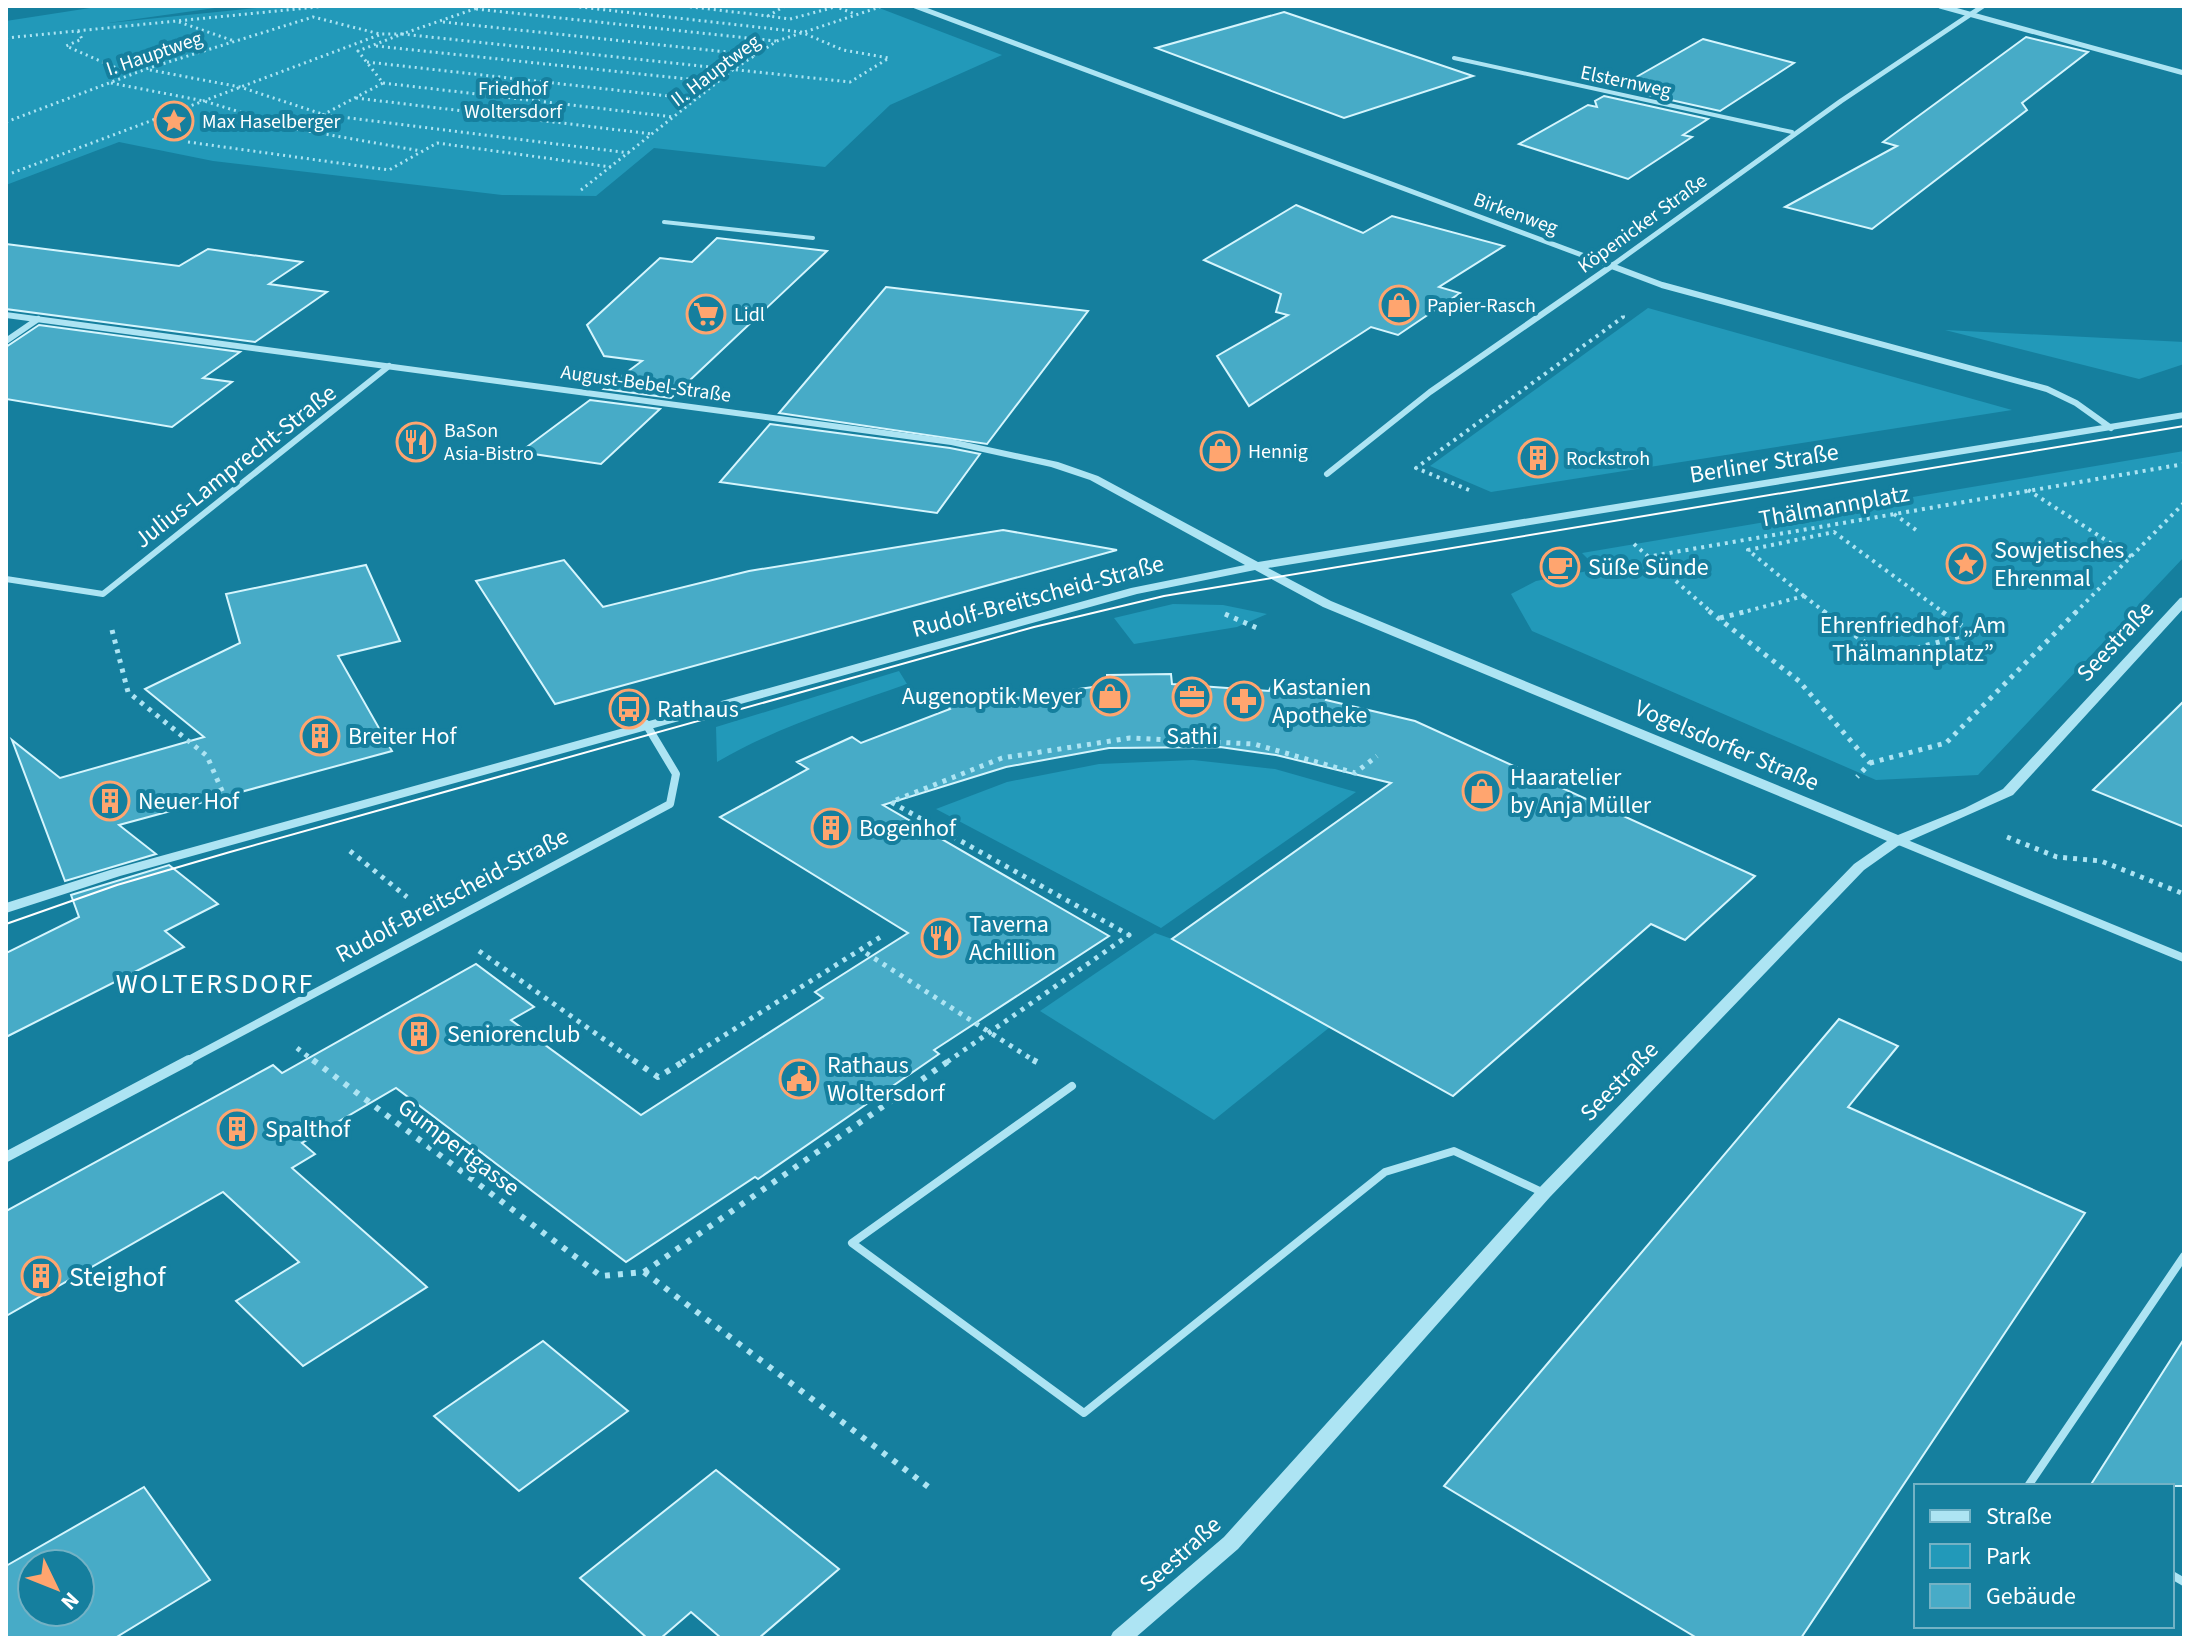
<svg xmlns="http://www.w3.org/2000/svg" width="2190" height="1644" viewBox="0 0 2190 1644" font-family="'Source Sans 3',sans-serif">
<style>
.green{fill:#2299b9}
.building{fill:#47abc7;stroke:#d5f5fd;stroke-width:2;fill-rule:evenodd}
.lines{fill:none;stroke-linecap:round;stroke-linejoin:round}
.path-far3{stroke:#ade4f3;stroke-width:3;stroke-dasharray:2 4;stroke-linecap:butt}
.path-far2{stroke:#ade4f3;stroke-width:4;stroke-dasharray:3 5;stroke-linecap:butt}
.path-far1{stroke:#ade4f3;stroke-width:5;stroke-dasharray:4 6;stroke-linecap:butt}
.path{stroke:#ade4f3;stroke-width:6;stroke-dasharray:5 8;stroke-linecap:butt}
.service-far1{stroke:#ade4f3;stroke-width:4}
.service{stroke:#ade4f3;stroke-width:8}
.minor-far3{stroke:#ade4f3;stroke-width:5}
.minor-far2{stroke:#ade4f3;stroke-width:6}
.minor-far1{stroke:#ade4f3;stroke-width:8}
.minor{stroke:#ade4f3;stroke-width:10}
.tertiary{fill:#ade4f3;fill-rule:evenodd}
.tram{stroke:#fff;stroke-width:2}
.labels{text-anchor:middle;stroke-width:8;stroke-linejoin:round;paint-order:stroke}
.far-street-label{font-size:20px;fill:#fff;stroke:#157f9e}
.far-park-label{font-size:20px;fill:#f9feff;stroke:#157f9e}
.far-poi-label{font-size:20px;fill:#fff;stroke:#157f9e;text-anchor:start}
.street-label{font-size:24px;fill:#fff;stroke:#157f9e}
.poi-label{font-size:24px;fill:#fff;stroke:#157f9e;text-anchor:start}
.park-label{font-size:24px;fill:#f9feff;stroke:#157f9e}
.quarter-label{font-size:28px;letter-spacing:2px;fill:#fff;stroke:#157f9e}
.near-poi-label{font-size:28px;fill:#fff;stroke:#157f9e;text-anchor:start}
</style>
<rect width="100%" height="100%" fill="#157f9e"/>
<g class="green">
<polygon points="103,6 229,6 108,23 276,6 874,6 1002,55 890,105 825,167 654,148 596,196 502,195 213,161 119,142 6,185 6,21"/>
<polygon points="1648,308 2012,410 1491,492 1430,466"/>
<polygon points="1945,330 2184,342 2184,364 2139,379"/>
<polygon points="2184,451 2184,557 1978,775 1876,780 1532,631 1511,594 1536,581 1598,569 1582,553"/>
<polygon points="1173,604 1223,605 1267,614 1237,627 1134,644 1114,618"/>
<path d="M 899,671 L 907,684 C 842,707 777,727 717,762 L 716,727 Z"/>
<polygon points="1193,760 1275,769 1356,792 1161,928 936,809 1007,782 1099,764"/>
<polygon points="1155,933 1172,939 1330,1027 1214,1120 1040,1011"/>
</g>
<g class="building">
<polygon points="1284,12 1473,76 1344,118 1156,48"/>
<polygon points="2026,37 2088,52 2022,103 2027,110 1872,229 1785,207 1897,146 1883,142"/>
<polygon points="1703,39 1794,63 1720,111 1617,88"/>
<polygon points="1604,96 1708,119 1683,135 1692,137 1628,179 1519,144 1588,105 1597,107 1595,101"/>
<polygon points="1296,205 1363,233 1392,216 1504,246 1439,287 1460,293 1398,335 1371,327 1249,406 1217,356 1288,315 1276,312 1281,294 1204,260"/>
<polygon points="717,238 827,251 671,398 604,389 642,361 604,356 587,325 660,258 692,262"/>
<polygon points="6,244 179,266 208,249 302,262 269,284 327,292 255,342 6,309"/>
<polygon points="886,287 1088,311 987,444 779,413"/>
<polygon points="39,325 240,352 203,378 232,382 172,427 6,399 6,347"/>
<polygon points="590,400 660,409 601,464 520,452"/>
<polygon points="770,424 950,448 980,454 937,513 720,482"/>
<polygon points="1003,530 1117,550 555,704 476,581 564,560 603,607 749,571"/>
<polygon points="366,565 400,641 338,656 392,751 119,825 156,854 65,881 12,740 60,778 204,737 145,689 240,643 226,594"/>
<polygon points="1171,674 1172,684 1269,691 1274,680 1331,689 1326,700 1415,721 1755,876 1685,940 1651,924 1453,1096 1172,939 1391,783 1276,755 1220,747 1109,748 1006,767 883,805 1109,936 934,1050 939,1054 758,1179 755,1177 626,1262 396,1088 302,1143 315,1154 292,1168 427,1287 303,1366 236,1301 299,1262 223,1192 6,1316 6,1211 273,1065 282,1073 476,964 534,1007 511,1020 641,1115 823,998 815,992 908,933 720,817 808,769 797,762 852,737 861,743 950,709 947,704 1003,691 1010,699 1107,685 1107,675"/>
<polygon points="2184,701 2184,827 2093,790 2133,751"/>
<polygon points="169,865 218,904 165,931 184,947 6,1037 6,953 79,917 71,895"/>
<polygon points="1839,1019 1898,1046 1848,1107 2085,1213 1801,1638 1697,1638 1444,1486"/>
<polygon points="2184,1339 2184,1486 2090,1486"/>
<polygon points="543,1341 628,1411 519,1491 434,1416"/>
<polygon points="716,1470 839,1569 759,1638 721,1638 691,1612 661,1638 647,1638 580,1578"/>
<path d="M 144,1487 L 210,1580 L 115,1638 L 6,1638 L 6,1566 ZM 32,1564 L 80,1564 L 80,1612 L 32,1612 Z"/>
</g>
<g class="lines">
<g class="path-far3">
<polyline points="684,6 768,16"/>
<polyline points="785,6 768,16 790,19 835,7"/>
<polyline points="834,6 855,14"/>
<polyline points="476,9 776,41"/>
<polyline points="179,22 234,41"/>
<polyline points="443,22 756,55"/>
<polyline points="78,31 82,39 66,46 130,74"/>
<polyline points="6,38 327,6"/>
<polyline points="376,46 716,82"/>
<polyline points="367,62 695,99"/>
<polyline points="150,70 240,87 325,115 629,153"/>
<polyline points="111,83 204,101 296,129 421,151"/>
<polyline points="383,83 674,117"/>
<polyline points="356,98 652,134"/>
<polyline points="6,122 146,69 313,17 380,34 402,34 483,6"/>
<polyline points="296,129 383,83 358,51 402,34 850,82 889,58 843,50 801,32 571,6"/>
<polyline points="188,142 389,170 437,143 611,167"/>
<polyline points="12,173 379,35"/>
<polyline points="581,190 734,69 777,41 880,7"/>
</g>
<g class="path-far2">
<polyline points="1469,490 1416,468 1623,317 1622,311"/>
<polyline points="2028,490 2132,557"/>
<polyline points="1894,514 1919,532"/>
<polyline points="1634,544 1712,613"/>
<polyline points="1646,557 2184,464"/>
<polyline points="1804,596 1826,613"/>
<polyline points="1804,596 1748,550 1834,532 1944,613"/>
<polyline points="1740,613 1804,596"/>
<polyline points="2075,613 2184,503"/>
</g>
<g class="path-far1">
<polyline points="1709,611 1799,681 1870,763 1857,777"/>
<polyline points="1823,611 1884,657 1972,633 1941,611"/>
<polyline points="1225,614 1257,628"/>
<polyline points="1720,618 1748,611"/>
<polyline points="112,630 128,692 207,756 226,800"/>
<polyline points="1870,763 1946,743 2077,611"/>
<polyline points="2007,837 2057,857 2101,861 2184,894"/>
<polyline points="350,851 407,897"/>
<polyline points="479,951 636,1062"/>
<polyline points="866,953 1036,1062"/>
<polyline points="297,1048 315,1062"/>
<polyline points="682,1062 882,936"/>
<polyline points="947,1062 1129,935 891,802 1002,758 1130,738 1254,744 1355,773 1377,756"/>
</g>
<g class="path">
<polyline points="313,1060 601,1276 644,1272"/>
<polyline points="633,1060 658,1077 686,1060"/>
<polyline points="1033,1060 1037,1062"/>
<polyline points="644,1272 950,1060"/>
<polyline points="644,1272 931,1489"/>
</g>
<g class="service-far1">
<polyline points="1454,58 1792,132"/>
<polyline points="664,222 813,238"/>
</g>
<g class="service">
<polyline points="1072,1086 852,1243 1084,1413 1385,1172 1454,1151 1544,1193"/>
<polyline points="2028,1486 2184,1256"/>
<polyline points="2172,1575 2184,1582"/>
</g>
<g class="minor-far3">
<polyline points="915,6 1614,267"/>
<polyline points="1940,6 2184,73"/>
<polyline points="1610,267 1841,101 1983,6"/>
</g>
<g class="minor-far2">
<polyline points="1609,265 1662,285 2047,389 2076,403 2111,428"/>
<polyline points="6,341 38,319"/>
<polyline points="1327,474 1430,392 1613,265"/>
<polyline points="6,579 103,594 389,366"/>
</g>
<g class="minor-far1">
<polyline points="1897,840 2184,958"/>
<polyline points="185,1062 670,804 676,774 646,724"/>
</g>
<polyline class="minor" points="6,1157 189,1060"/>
<polygon class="tertiary" points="6,312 951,439 1058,462 1098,476 1258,562 2184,412 2184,418 1268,568 1331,601 1898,835 1965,808 2003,789 2180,598 2184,597 2184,608 2013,795 1898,846 1864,870 1550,1197 1238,1549 1135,1638 1110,1638 1113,1632 1224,1537 1538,1189 1854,864 1887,841 1323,607 1255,570 1137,594 120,876 6,913 6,903 110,870 1131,588 1245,565 1090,480 1051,467 951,445 6,318"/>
<polyline class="tram" points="6,924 117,885 230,852 1034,627 1164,596 2184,426"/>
</g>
<defs>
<symbol id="sight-ring" viewBox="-11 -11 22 22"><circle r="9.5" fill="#157f9e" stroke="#ffa56f" stroke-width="1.5"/><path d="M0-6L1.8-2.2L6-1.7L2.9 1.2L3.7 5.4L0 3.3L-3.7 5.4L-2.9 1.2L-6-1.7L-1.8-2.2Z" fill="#ffa56f"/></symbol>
<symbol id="shop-ring" viewBox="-11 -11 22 22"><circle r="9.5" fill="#157f9e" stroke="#ffa56f" stroke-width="1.5"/><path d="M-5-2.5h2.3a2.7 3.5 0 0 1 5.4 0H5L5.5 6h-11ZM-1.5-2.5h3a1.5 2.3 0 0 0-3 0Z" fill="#ffa56f"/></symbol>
<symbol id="supermarket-ring" viewBox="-11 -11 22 22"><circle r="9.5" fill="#157f9e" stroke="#ffa56f" stroke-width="1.5"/><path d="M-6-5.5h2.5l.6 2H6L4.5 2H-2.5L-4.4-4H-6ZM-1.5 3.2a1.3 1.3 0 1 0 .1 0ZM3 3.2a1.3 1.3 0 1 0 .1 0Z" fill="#ffa56f"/></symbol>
<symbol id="restaurant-ring" viewBox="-11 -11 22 22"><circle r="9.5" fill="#157f9e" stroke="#ffa56f" stroke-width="1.5"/><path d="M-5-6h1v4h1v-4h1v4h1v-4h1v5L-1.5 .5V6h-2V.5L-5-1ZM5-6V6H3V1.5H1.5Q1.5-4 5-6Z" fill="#ffa56f"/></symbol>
<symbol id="building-ring" viewBox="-11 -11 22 22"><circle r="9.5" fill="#157f9e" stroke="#ffa56f" stroke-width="1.5"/><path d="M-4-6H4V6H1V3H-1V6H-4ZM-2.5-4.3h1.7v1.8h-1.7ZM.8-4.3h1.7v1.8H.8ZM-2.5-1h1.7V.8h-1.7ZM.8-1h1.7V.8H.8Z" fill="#ffa56f"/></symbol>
<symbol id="cafe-ring" viewBox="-11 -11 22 22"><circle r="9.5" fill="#157f9e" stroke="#ffa56f" stroke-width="1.5"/><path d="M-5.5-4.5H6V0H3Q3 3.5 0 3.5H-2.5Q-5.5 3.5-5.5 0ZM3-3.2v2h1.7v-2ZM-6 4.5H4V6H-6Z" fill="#ffa56f"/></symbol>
<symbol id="office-ring" viewBox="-11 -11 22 22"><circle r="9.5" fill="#157f9e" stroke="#ffa56f" stroke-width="1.5"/><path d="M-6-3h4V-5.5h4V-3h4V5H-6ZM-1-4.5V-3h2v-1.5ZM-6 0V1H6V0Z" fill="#ffa56f"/></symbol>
<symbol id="pharmacy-ring" viewBox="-11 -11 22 22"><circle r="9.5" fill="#157f9e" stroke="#ffa56f" stroke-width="1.5"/><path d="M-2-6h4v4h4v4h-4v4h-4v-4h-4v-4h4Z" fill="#ffa56f"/></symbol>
<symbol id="bus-ring" viewBox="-11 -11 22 22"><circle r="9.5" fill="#157f9e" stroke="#ffa56f" stroke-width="1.5"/><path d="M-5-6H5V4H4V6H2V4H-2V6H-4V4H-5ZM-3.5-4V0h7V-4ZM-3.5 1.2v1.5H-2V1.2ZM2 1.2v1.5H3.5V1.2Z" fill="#ffa56f"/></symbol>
<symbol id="civic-ring" viewBox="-11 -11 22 22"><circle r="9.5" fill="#157f9e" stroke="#ffa56f" stroke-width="1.5"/><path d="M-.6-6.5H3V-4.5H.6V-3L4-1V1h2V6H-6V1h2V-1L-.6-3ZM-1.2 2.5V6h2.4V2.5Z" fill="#ffa56f"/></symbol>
</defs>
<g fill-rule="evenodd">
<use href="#sight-ring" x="152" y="99" width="44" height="44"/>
<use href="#shop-ring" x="1377" y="283" width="44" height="44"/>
<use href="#supermarket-ring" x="684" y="292" width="44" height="44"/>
<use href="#restaurant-ring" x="394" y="420" width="44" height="44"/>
<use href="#shop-ring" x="1198" y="429" width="44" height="44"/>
<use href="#building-ring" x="1516" y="436" width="44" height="44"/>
<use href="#sight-ring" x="1944" y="542" width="44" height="44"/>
<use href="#cafe-ring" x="1538" y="545" width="44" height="44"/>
<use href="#shop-ring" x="1088" y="674" width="44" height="44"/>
<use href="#office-ring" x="1170" y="675" width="44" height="44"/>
<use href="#pharmacy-ring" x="1222" y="679" width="44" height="44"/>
<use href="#bus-ring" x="607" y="687" width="44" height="44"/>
<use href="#building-ring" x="298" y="714" width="44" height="44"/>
<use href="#shop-ring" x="1460" y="769" width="44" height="44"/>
<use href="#building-ring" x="88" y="779" width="44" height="44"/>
<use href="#building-ring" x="809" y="806" width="44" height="44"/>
<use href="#restaurant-ring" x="919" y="916" width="44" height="44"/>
<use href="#building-ring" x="397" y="1012" width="44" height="44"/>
<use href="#civic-ring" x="777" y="1057" width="44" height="44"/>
<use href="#building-ring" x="215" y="1107" width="44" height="44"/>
<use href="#building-ring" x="19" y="1254" width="44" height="44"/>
</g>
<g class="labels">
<g class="far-street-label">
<text transform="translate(154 53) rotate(-19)" y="7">I. Hauptweg</text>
<text transform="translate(715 70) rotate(-37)" y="7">II. Hauptweg</text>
<text transform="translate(1626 81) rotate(12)" y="7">Elsternweg</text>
<text transform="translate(1516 213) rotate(20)" y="7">Birkenweg</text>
<text transform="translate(1642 223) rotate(-36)" y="7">Köpenicker Straße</text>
<text transform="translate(646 383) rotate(8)" y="7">August-Bebel-Straße</text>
</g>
<g class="far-park-label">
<text x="513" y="95">Friedhof<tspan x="513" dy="23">Woltersdorf</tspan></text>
</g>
<g class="far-poi-label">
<text x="202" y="128">Max Haselberger</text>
<text x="1427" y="312">Papier-Rasch</text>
<text x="734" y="321">Lidl</text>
<text x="444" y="437">BaSon<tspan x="444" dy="23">Asia-Bistro</tspan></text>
<text x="1248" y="458">Hennig</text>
<text x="1566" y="465">Rockstroh</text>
</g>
<g class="street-label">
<text transform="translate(1764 463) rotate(-9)" y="8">Berliner Straße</text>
<text transform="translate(235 466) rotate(-38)" y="8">Julius-Lamprecht-Straße</text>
<text transform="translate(1834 506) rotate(-10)" y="8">Thälmannplatz</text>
<text transform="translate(1038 596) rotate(-15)" y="8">Rudolf-Breitscheid-Straße</text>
<text transform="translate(2115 641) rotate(-47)" y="8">Seestraße</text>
<text transform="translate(1727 745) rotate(23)" y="8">Vogelsdorfer Straße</text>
<text transform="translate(452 895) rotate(-28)" y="8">Rudolf-Breitscheid-Straße</text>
<text transform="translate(1619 1081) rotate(-46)" y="8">Seestraße</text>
<text transform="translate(459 1147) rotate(37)" y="8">Gumpertgasse</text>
<text transform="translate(1180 1554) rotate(-42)" y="8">Seestraße</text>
</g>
<g class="poi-label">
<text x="1994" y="558">Sowjetisches<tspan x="1994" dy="28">Ehrenmal</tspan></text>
<text x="1588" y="575">Süße Sünde</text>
<text x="1272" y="695">Kastanien<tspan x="1272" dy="28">Apotheke</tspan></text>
<text x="1082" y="704" text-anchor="end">Augenoptik Meyer</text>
<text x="657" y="717">Rathaus</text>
<text x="348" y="744">Breiter Hof</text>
<text x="1192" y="744" text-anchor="middle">Sathi</text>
<text x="1510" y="785">Haaratelier<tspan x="1510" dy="28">by Anja Müller</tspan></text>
<text x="138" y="809">Neuer Hof</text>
<text x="859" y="836">Bogenhof</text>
<text x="969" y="932">Taverna<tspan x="969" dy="28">Achillion</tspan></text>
<text x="447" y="1042">Seniorenclub</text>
<text x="827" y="1073">Rathaus<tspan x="827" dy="28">Woltersdorf</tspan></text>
<text x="265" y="1137">Spalthof</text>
</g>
<g class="park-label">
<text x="1913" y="633">Ehrenfriedhof „Am<tspan x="1913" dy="28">Thälmannplatz”</tspan></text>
</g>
<g class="quarter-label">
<text x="215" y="993">WOLTERSDORF</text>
</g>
<g class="near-poi-label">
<text x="69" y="1286">Steighof</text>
</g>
</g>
<rect width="2190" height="1644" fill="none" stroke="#ffffff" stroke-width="16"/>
<rect x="1914" y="1484" width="260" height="144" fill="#157f9e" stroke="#73b2c5" stroke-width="2"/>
<rect x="1930" y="1510" width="40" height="12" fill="#ade4f3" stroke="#73b2c5" stroke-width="2"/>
<text x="1986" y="1524" font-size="24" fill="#ffffff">Straße</text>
<rect x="1930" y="1544" width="40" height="24" fill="#2299b9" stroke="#73b2c5" stroke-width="2"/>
<text x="1986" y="1564" font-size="24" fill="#ffffff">Park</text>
<rect x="1930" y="1584" width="40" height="24" fill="#47abc7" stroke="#73b2c5" stroke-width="2"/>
<text x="1986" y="1604" font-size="24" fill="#ffffff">Gebäude</text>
<g transform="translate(56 1588) rotate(133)"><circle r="38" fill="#157f9e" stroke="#73b2c5" stroke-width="2"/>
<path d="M0-6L14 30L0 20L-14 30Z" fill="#ffa56f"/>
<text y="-12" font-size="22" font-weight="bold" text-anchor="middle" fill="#ffffff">N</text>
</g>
</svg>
